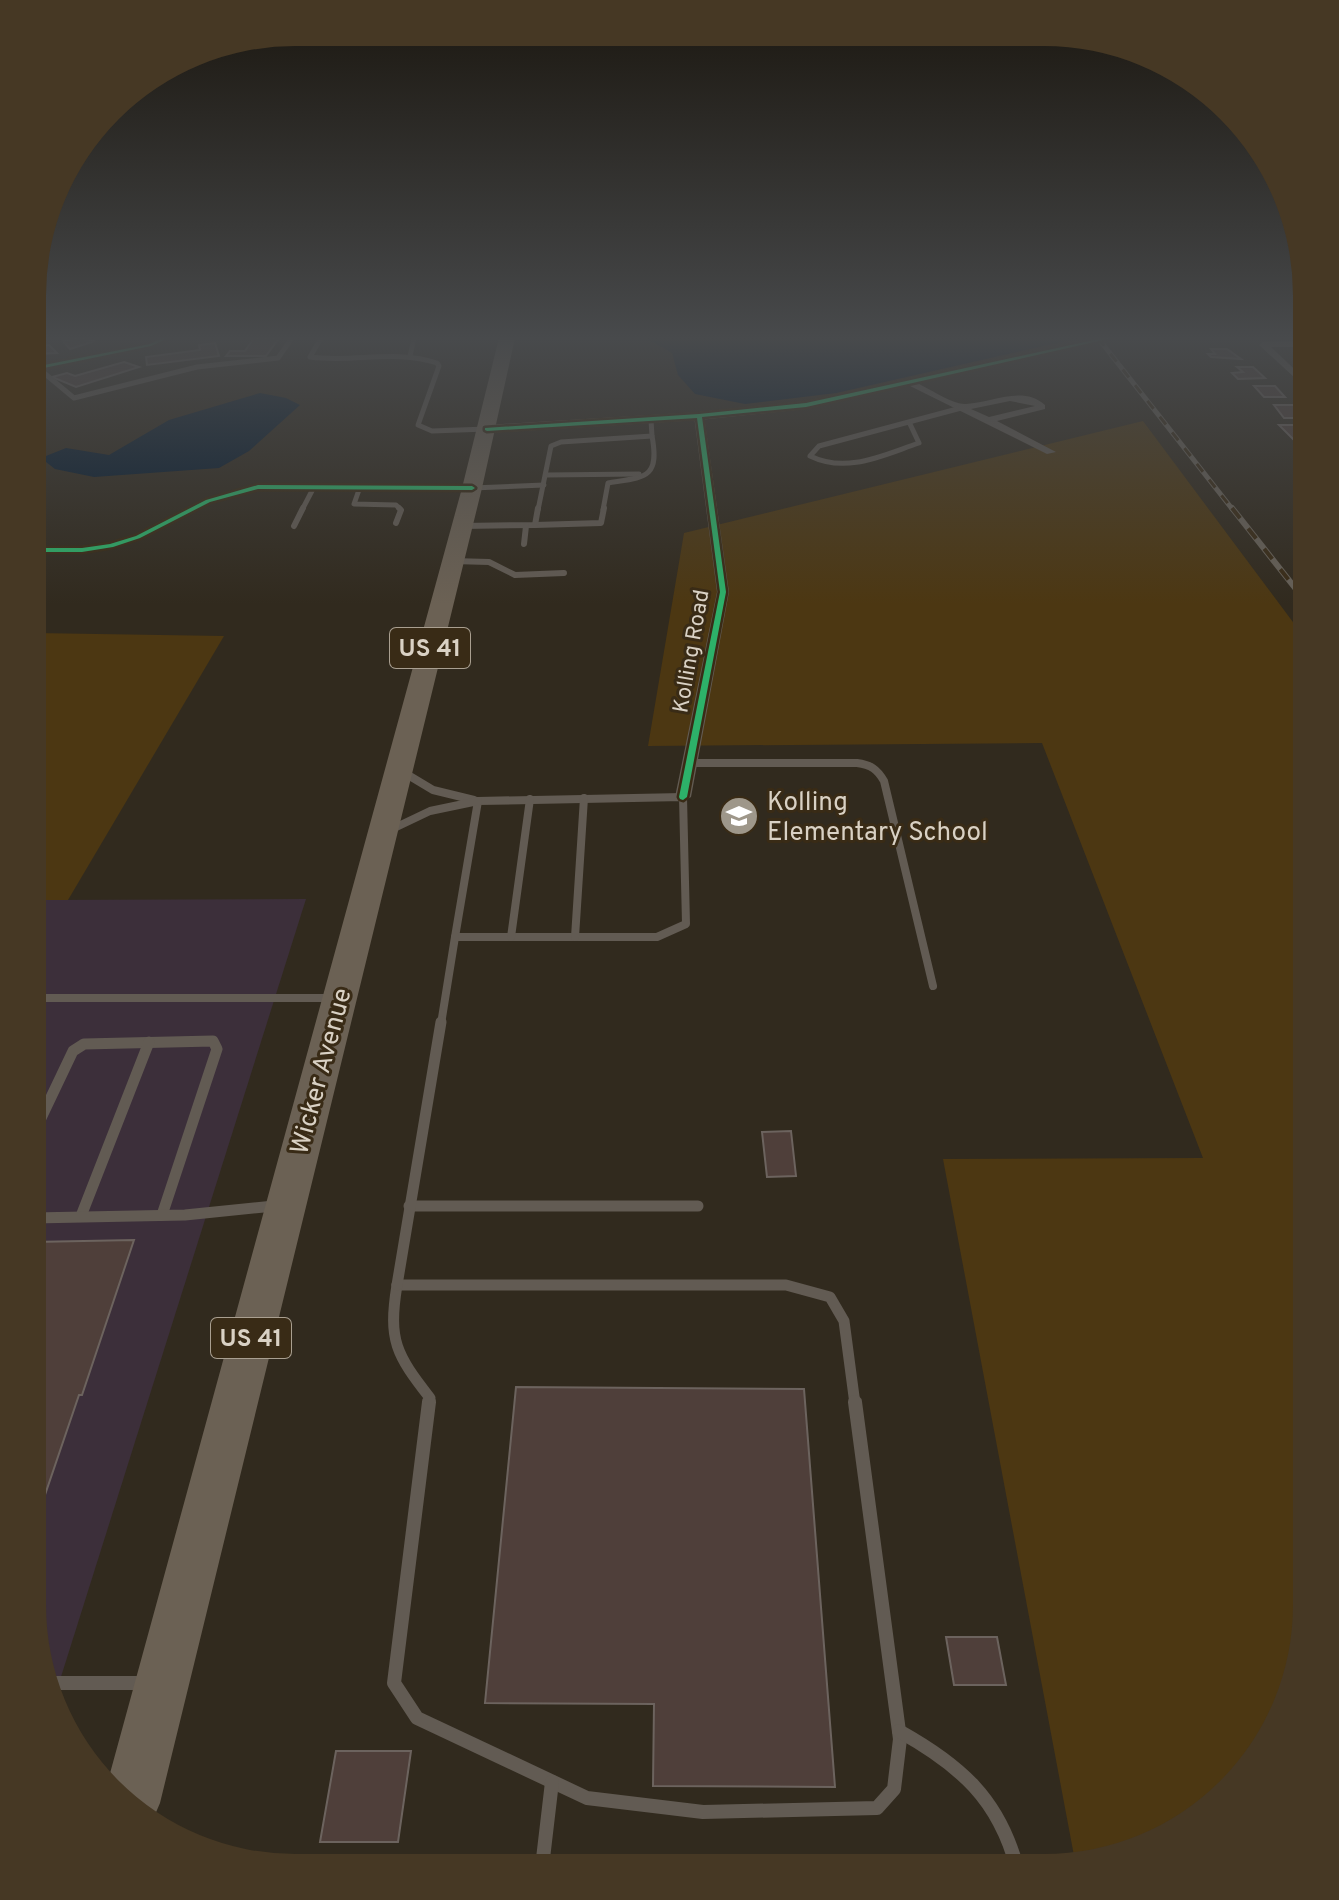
<svg xmlns="http://www.w3.org/2000/svg" width="1339" height="1900" viewBox="0 0 1339 1900" font-family="Overpass,sans-serif">
<style>
.industrial{fill:#3c2f3a}
.green{fill:#4c3712}
.water{fill:#061b2f}
.building{fill:#4f3f3a;stroke:#6c635e;stroke-width:2}
.lines{fill:none;stroke-linecap:round;stroke-linejoin:round}
.lane-far4{stroke:#625b53;stroke-width:5}
.lane-far3{stroke:#625b53;stroke-width:6}
.lane-far2{stroke:#625b53;stroke-width:8}
.lane-far1{stroke:#625b53;stroke-width:11}
.lane{stroke:#625b53;stroke-width:14}
.street{fill:#625b53;fill-rule:evenodd}
.secondary{fill:#665e54;fill-rule:evenodd}
.highway{fill:#6b6154;fill-rule:evenodd}
.rail-far1-casing{stroke:#666057;stroke-width:5}
.rail-casing{stroke:#666057;stroke-width:6}
.rail-far1{stroke:#392b16;stroke-width:3;stroke-dasharray:10;stroke-linecap:butt}
.rail{stroke:#392b16;stroke-width:4;stroke-dasharray:13;stroke-linecap:butt}
.cycleway-casing{stroke:#392b16;stroke-width:5}
.cycleway{fill:#2db169;fill-rule:evenodd}
.labels{text-anchor:middle;stroke-width:6;stroke-linejoin:round;paint-order:stroke}
.far-street-label{font-size:22px;fill:#d9d1c4;stroke:#392b16}
.shield{fill:#392b16;stroke:#a99f90;stroke-width:2}
.shield-label{font-size:24px;font-weight:bold;fill:#d9d1c4}
.poi-label{font-size:26px;fill:#d9d1c4;stroke:#392b16;text-anchor:start}
.street-label{font-size:26px;fill:#d9d1c4;stroke:#392b16}
</style>
<rect width="100%" height="100%" fill="#312a1e"/>
<polygon class="industrial" points="306,899 54,1699 32,1605 33,900"/>
<g class="green">
<polygon points="1143,421 1307,641 1306,1622 1262,1751 1160,1841 1075,1861 943,1159 1203,1158 1042,743 648,746 684,533"/>
<polygon points="34,633 224,636 68,900 33,900"/>
</g>
<g class="water">
<polygon points="646,338 1079,338 836,393 745,404 695,394 678,375 672,353"/>
<polygon points="260,393 286,398 300,405 249,451 219,468 94,477 55,469 41,458 66,448 109,455 169,420"/>
</g>
<g class="building">
<polygon points="79,338 95,341 70,349 63,341"/>
<polygon points="254,338 279,338 266,356 226,356 230,351 245,351"/>
<polygon points="215,343 219,356 147,365 146,357 200,350 199,345"/>
<polygon points="49,345 57,353 34,354 34,347"/>
<polygon points="1211,349 1227,349 1241,359 1211,357 1208,354 1215,354"/>
<polygon points="124,362 139,367 76,387 52,377 67,373 75,376"/>
<polygon points="1237,367 1253,367 1265,378 1238,379 1232,373 1243,372"/>
<polygon points="1254,386 1275,386 1285,397 1264,397"/>
<polygon points="1274,405 1294,405 1307,418 1284,418"/>
<polygon points="1279,425 1300,425 1307,432 1307,440 1294,440"/>
<polygon points="791,1131 796,1176 767,1177 762,1132"/>
<polygon points="134,1240 82,1395 79,1395 32,1533 33,1242"/>
<polygon points="516,1387 804,1389 835,1787 653,1786 654,1704 485,1703"/>
<polygon points="946,1637 997,1637 1006,1685 954,1685"/>
<polygon points="336,1751 411,1751 398,1842 320,1842"/>
</g>
<g class="lines">
<g class="lane-far4">
<path d="M 321,338 L 310,357 C 353,363 395,349 437,363 L 439,366 L 418,425 L 432,431 L 487,429"/>
<polyline points="410,356 414,338"/>
<polyline points="38,368 74,398 197,367 278,358 292,338"/>
<path d="M 910,424 L 919,443 C 883,455 847,474 810,456 L 819,446 L 961,408"/>
<polyline points="546,475 639,474"/>
<polyline points="360,487 354,504 396,505 401,510"/>
<polyline points="472,488 544,485"/>
<polyline points="302,510 314,487"/>
<polyline points="538,510 551,446 561,442 652,436 651,420"/>
<path d="M 603,510 L 608,483 C 645,477 660,479 652,436"/>
</g>
<g class="lane-far3">
<polyline points="396,523 401,510 399,508"/>
<polyline points="535,525 601,523 604,508"/>
<polyline points="294,526 303,508"/>
<polyline points="462,526 535,525 538,508"/>
<polyline points="524,544 526,526"/>
<polyline points="453,561 489,562 515,575 564,573"/>
</g>
<g class="lane-far2">
<path d="M 690,763 L 857,763 C 871,765 877,769 884,781 L 933,986"/>
<polyline points="403,772 433,790 474,800"/>
<polygon points="683,797 686,924 657,937 455,937 478,801"/>
<polyline points="388,831 430,811 478,801"/>
<polyline points="511,937 530,799"/>
<polyline points="575,937 584,798"/>
<polyline points="33,998 334,998"/>
<polyline points="441,1024 455,937"/>
</g>
<g class="lane-far1">
<polyline points="33,1135 73,1051 84,1044 213,1041 217,1049 162,1215"/>
<polyline points="409,1206 698,1206"/>
<polyline points="81,1216 149,1042"/>
<polyline points="33,1218 185,1215 274,1206"/>
<polyline points="397,1285 786,1285 830,1297 844,1321 855,1404"/>
<path d="M 397,1285 C 388,1341 396,1354 430,1398 L 429,1404"/>
<polyline points="397,1285 441,1022"/>
</g>
<g class="lane">
<polyline points="429,1402 394,1683 417,1718 587,1798 703,1812 877,1808 894,1789 900,1739 855,1402"/>
<polyline points="50,1683 147,1683"/>
<path d="M 899,1731 C 960,1765 999,1799 1017,1868"/>
<polyline points="542,1867 552,1782"/>
</g>
<g class="street">
<polygon points="159,338 170,338 151,348 34,372 34,366 148,343"/>
<polygon points="1307,341 1307,347 1271,347 1307,381 1307,389 1259,345 1263,342"/>
<path d="M 909,379 C 924,385 952,405 966,404 C 993,403 1022,385 1045,405 L 1045,409 L 997,421 L 1056,452 L 1047,454 L 906,384 ZM 1010,401 L 1035,406 L 989,417 L 971,409 Z"/>
<polygon points="699,413 704,416 729,592 691,797 683,802 675,797 717,592 694,416"/>
<polygon points="258,484 472,485 477,488 472,491 258,490 212,503 142,539 115,548 82,554 34,554 34,546 82,546 109,543 134,535 204,499"/>
</g>
<polygon class="secondary" points="1092,338 1116,338 806,409 699,420 487,433 480,429 487,425 699,412 806,401"/>
<polygon class="highway" points="499,338 515,338 482,488 160,1803 151,1824 109,1777 462,488"/>
<defs>
<polyline id="rail-far1" points="1098,338 1233,510"/>
<polyline id="rail" points="1232,508 1307,603"/>
</defs>
<use href="#rail-far1" class="rail-far1-casing"/>
<use href="#rail" class="rail-casing"/>
<use href="#rail-far1" class="rail-far1"/>
<use href="#rail" class="rail"/>
<defs>
<g id="cycleway">
<polygon points="162,338 168,338 151,346 34,370 34,367 150,344"/>
<polygon points="1103,338 1112,338 806,407 702,417 726,592 687,797 683,800 680,799 679,797 720,592 697,418 487,431 485,430 485,428 699,414 806,403"/>
<polygon points="258,485 472,486 475,488 472,490 258,489 210,502 140,538 113,547 82,552 34,552 34,548 82,548 110,544 136,536 206,500"/>
</g>
</defs>
<use href="#cycleway" class="cycleway-casing"/>
<use href="#cycleway" class="cycleway"/>
</g>
<linearGradient id="sky" x2="0" y2="1"><stop stop-color="#1b1710"/><stop offset="0.56" stop-color="#484a4c"/><stop offset="1" stop-color="#484a4c" stop-opacity="0"/></linearGradient>
<rect width="1339" height="604" fill="url(#sky)"/>
<defs>
<symbol id="school-disc" viewBox="-11 -11 22 22"><circle r="9.5" fill="#9e978a" stroke="#392b16"/><path d="M0-5L7-2L0 1L-7-2ZM-4 1L0 2.5L4 1V4Q0 6-4 4Z" fill="#fff"/></symbol>
</defs>
<g fill-rule="evenodd">
<use href="#school-disc" x="717" y="794" width="44" height="44"/>
</g>
<g class="labels">
<g class="far-street-label">
<text transform="translate(690 651) rotate(-80)" y="8">Kolling Road</text>
</g>
<g class="shield">
<rect x="390" y="628" width="80" height="40" rx="6"/>
<rect x="211" y="1318" width="80" height="40" rx="6"/>
</g>
<g class="shield-label">
<text x="430" y="656">US 41</text>
<text x="251" y="1346">US 41</text>
</g>
<g class="poi-label">
<text x="767" y="810">Kolling<tspan x="767" dy="30">Elementary School</tspan></text>
</g>
<g class="street-label">
<text transform="translate(320 1071) rotate(-75)" y="9">Wicker Avenue</text>
</g>
</g>
<path d="M0 0H1339V1900H0ZM295 46H1044A249 249 0 0 1 1293 295V1605A249 249 0 0 1 1044 1854H295A249 249 0 0 1 46 1605V295A249 249 0 0 1 295 46Z" fill="#463824" fill-rule="evenodd"/>
</svg>
